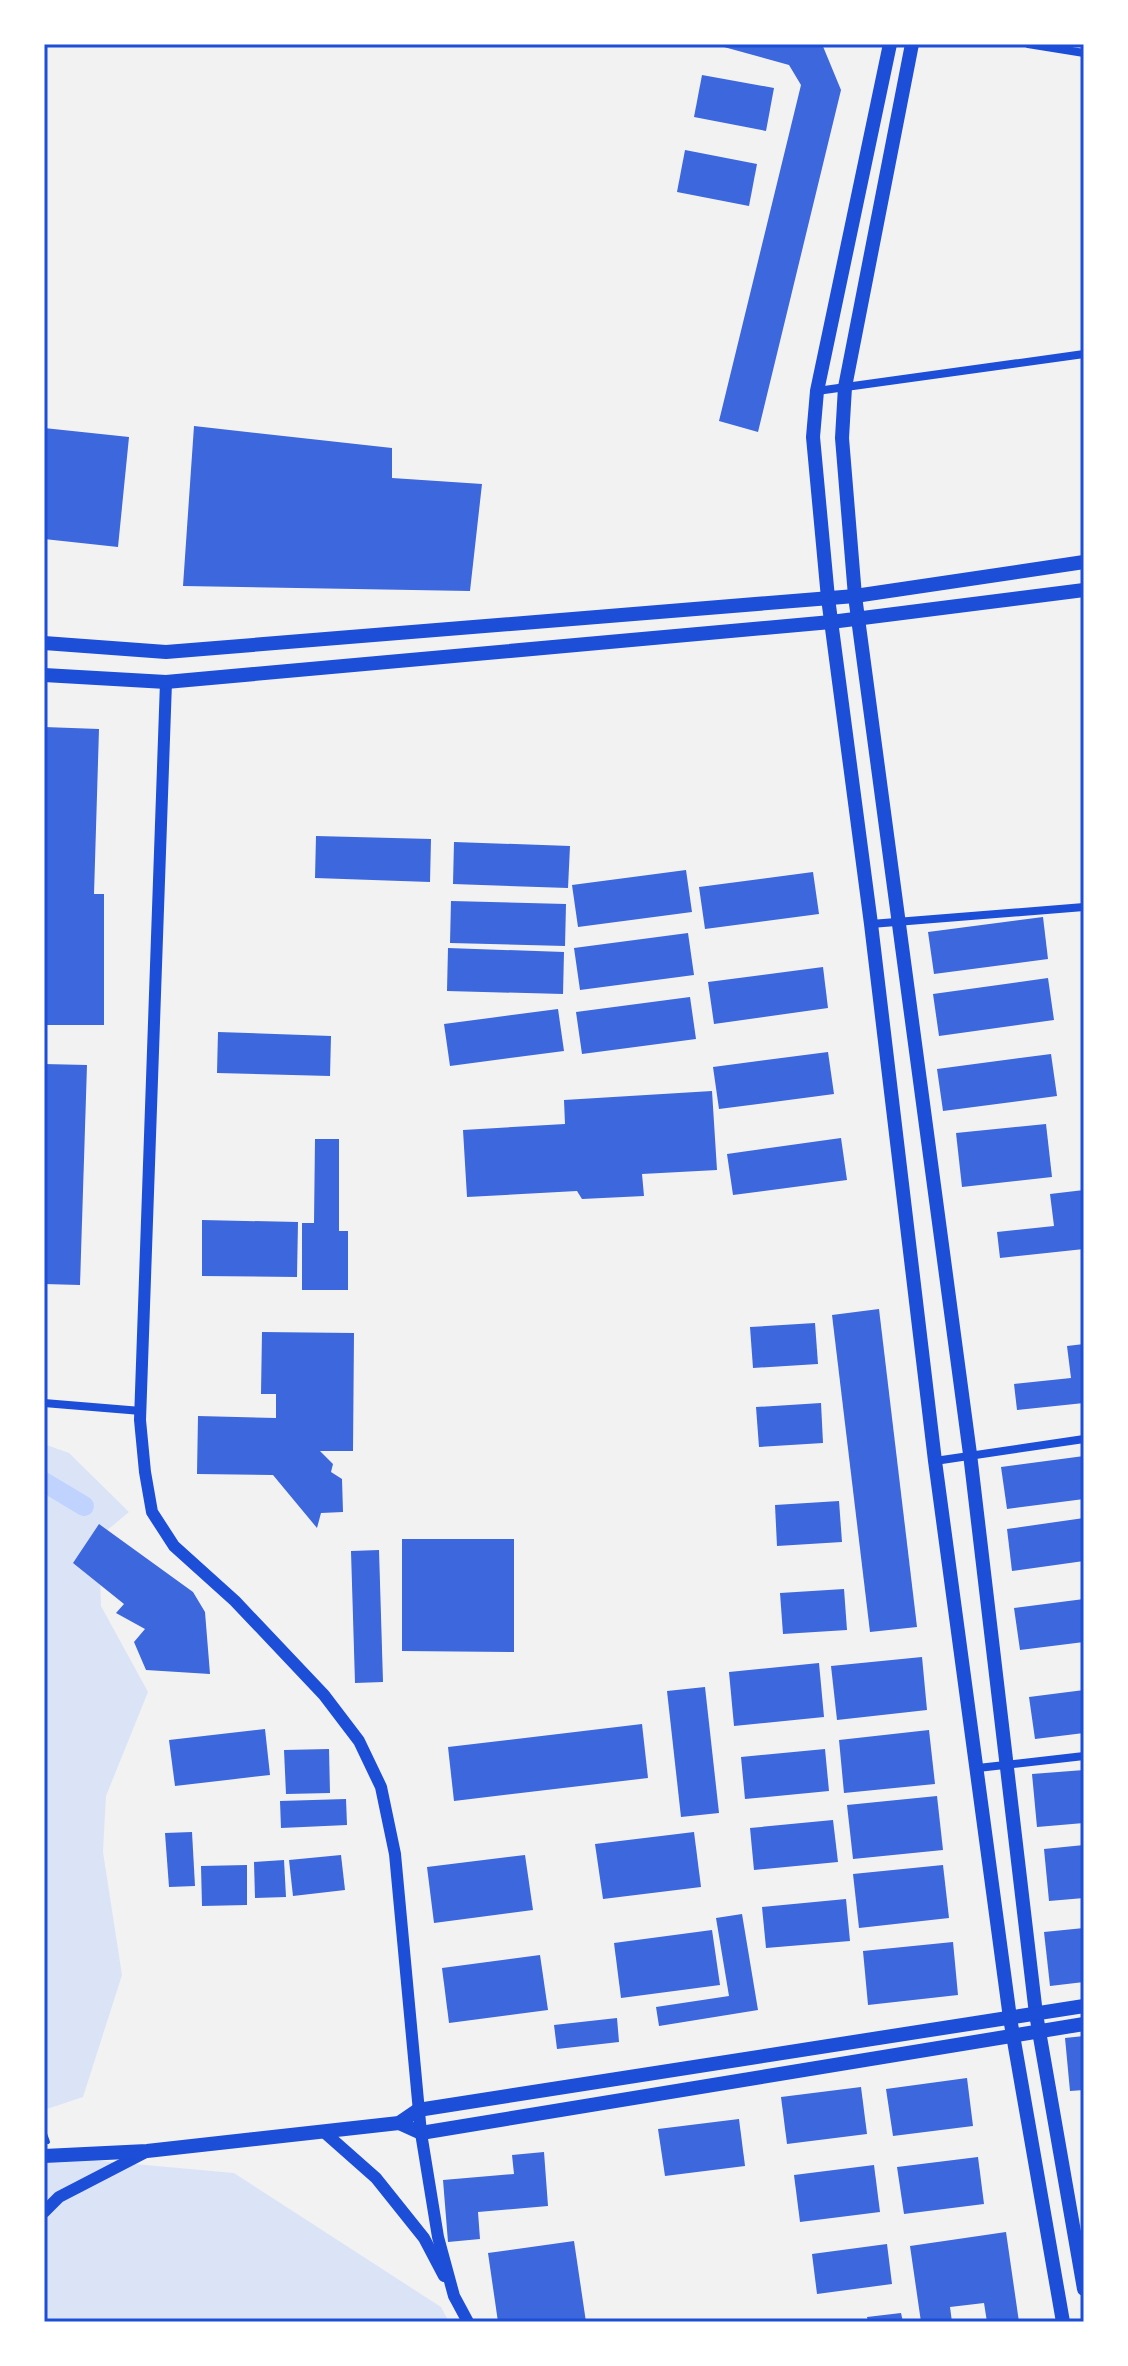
<svg xmlns="http://www.w3.org/2000/svg" width="1128" height="2366" viewBox="0 0 1128 2366" font-family="'Nunito Sans',sans-serif">
<style>
.green{fill:#dbe4f7}
.lines{fill:none;stroke-linecap:round;stroke-linejoin:round}
.canal{stroke:#bfd3fe;stroke-width:20}
.building{fill:#3d67dc}
.path{stroke:#1d4ed8;stroke-width:4}
.minor{stroke:#1d4ed8;stroke-width:8}
.tertiary{stroke:#1d4ed8;stroke-width:12}
.secondary{stroke:#1d4ed8;stroke-width:14}
.neatline{fill:none;stroke:#1d4ed8;stroke-width:3}
</style>
<rect width="100%" height="100%" fill="#f2f2f2"/>
<g class="green">
<polygon points="44,1444 69,1453 129,1512 99,1537 101,1606 148,1692 106,1796 103,1852 122,1975 83,2097 44,2110"/>
<polygon points="47,2156 234,2173 441,2307 449,2322 44,2322 44,2159"/>
</g>
<g class="lines">
<polyline class="canal" points="44,1482 84,1506"/>
</g>
<g class="building">
<polygon points="713,44 822,44 841,90 758,432 719,421 801,85 789,65"/>
<polygon points="702,75 774,88 766,131 694,117"/>
<polygon points="685,150 757,164 749,206 677,192"/>
<polygon points="194,426 392,448 392,478 482,484 470,591 183,586"/>
<polygon points="44,428 129,437 118,547 44,539"/>
<polygon points="44,727 99,729 94,894 104,894 104,1025 44,1025"/>
<polygon points="316,836 431,839 430,882 315,878"/>
<polygon points="454,842 570,846 568,888 453,884"/>
<polygon points="686,870 692,912 578,927 572,885"/>
<polygon points="813,872 819,914 705,929 699,887"/>
<polygon points="451,901 566,904 565,946 450,943"/>
<polygon points="1043,917 1048,959 934,974 928,932"/>
<polygon points="688,933 694,975 580,990 574,948"/>
<polygon points="448,948 564,952 563,994 447,991"/>
<polygon points="823,967 828,1008 714,1024 708,982"/>
<polygon points="1048,978 1054,1020 939,1036 933,994"/>
<polygon points="690,997 696,1039 582,1054 576,1012"/>
<polygon points="558,1009 564,1051 450,1066 444,1024"/>
<polygon points="218,1032 331,1036 330,1076 217,1073"/>
<polygon points="828,1052 834,1094 719,1109 713,1067"/>
<polygon points="1051,1054 1057,1096 943,1111 937,1069"/>
<polygon points="44,1064 87,1065 80,1285 44,1284"/>
<polygon points="712,1091 717,1170 642,1174 644,1196 582,1199 577,1191 467,1197 463,1130 565,1124 564,1100"/>
<polygon points="1046,1124 1052,1177 962,1187 956,1133"/>
<polygon points="841,1138 847,1180 733,1195 727,1154"/>
<polygon points="315,1139 339,1139 339,1231 348,1231 348,1290 302,1290 302,1223 314,1223"/>
<polygon points="1084,1190 1084,1249 1000,1258 997,1232 1054,1226 1050,1194"/>
<polygon points="202,1220 298,1222 297,1277 202,1276"/>
<polygon points="879,1309 917,1627 870,1632 832,1315"/>
<polygon points="815,1323 818,1364 753,1368 750,1327"/>
<polygon points="262,1332 354,1333 353,1451 320,1451 333,1464 331,1472 342,1479 343,1512 321,1513 317,1528 273,1475 197,1474 198,1416 276,1418 276,1394 261,1394"/>
<polygon points="1084,1344 1084,1403 1017,1410 1014,1384 1071,1378 1067,1346"/>
<polygon points="821,1403 823,1443 759,1447 756,1407"/>
<polygon points="1084,1456 1084,1499 1007,1509 1001,1467"/>
<polygon points="839,1501 842,1542 777,1546 775,1505"/>
<polygon points="1084,1518 1084,1561 1012,1571 1007,1529"/>
<polygon points="99,1524 193,1592 205,1612 210,1674 146,1670 134,1642 145,1629 116,1613 124,1604 73,1563"/>
<polygon points="402,1539 514,1539 514,1652 402,1651"/>
<polygon points="379,1550 383,1682 355,1683 351,1551"/>
<polygon points="844,1589 847,1630 783,1634 780,1593"/>
<polygon points="1084,1599 1084,1642 1020,1650 1014,1608"/>
<polygon points="922,1657 927,1710 837,1720 831,1666"/>
<polygon points="819,1663 824,1717 734,1726 729,1672"/>
<polygon points="705,1687 719,1813 681,1817 667,1691"/>
<polygon points="1084,1690 1084,1733 1035,1739 1029,1697"/>
<polygon points="642,1724 648,1778 454,1801 448,1747"/>
<polygon points="265,1729 270,1775 175,1786 169,1740"/>
<polygon points="929,1730 935,1784 844,1793 839,1740"/>
<polygon points="329,1749 330,1793 286,1794 284,1750"/>
<polygon points="825,1749 829,1791 745,1799 741,1757"/>
<polygon points="1084,1770 1084,1823 1037,1827 1032,1774"/>
<polygon points="937,1796 943,1850 853,1859 847,1805"/>
<polygon points="346,1799 347,1825 281,1828 280,1801"/>
<polygon points="833,1820 838,1862 754,1870 750,1828"/>
<polygon points="192,1832 195,1886 169,1887 165,1833"/>
<polygon points="694,1832 701,1887 603,1899 595,1844"/>
<polygon points="1084,1845 1084,1898 1049,1901 1044,1849"/>
<polygon points="341,1855 345,1890 293,1896 289,1860"/>
<polygon points="525,1855 533,1910 434,1923 427,1867"/>
<polygon points="284,1860 286,1897 255,1898 254,1862"/>
<polygon points="247,1865 247,1905 202,1906 201,1866"/>
<polygon points="943,1865 949,1918 859,1928 853,1874"/>
<polygon points="846,1899 850,1941 766,1948 762,1907"/>
<polygon points="742,1914 758,2010 659,2026 656,2007 729,1996 716,1918"/>
<polygon points="1084,1928 1084,1982 1050,1986 1044,1932"/>
<polygon points="712,1930 720,1985 621,1998 614,1943"/>
<polygon points="953,1942 958,1995 868,2005 863,1951"/>
<polygon points="540,1955 548,2010 449,2023 442,1968"/>
<polygon points="617,2018 619,2042 557,2049 554,2025"/>
<polygon points="1084,2036 1084,2090 1070,2091 1065,2038"/>
<polygon points="967,2078 973,2126 893,2136 886,2089"/>
<polygon points="861,2087 867,2134 787,2144 781,2097"/>
<polygon points="739,2119 745,2166 665,2176 658,2129"/>
<polygon points="544,2152 548,2206 478,2212 480,2239 448,2242 443,2180 514,2174 512,2155"/>
<polygon points="978,2157 984,2204 904,2214 897,2167"/>
<polygon points="874,2165 880,2212 800,2222 794,2175"/>
<polygon points="1006,2232 1019,2322 987,2322 984,2303 950,2307 952,2322 921,2322 910,2246"/>
<polygon points="574,2241 586,2322 498,2322 488,2253"/>
<polygon points="887,2244 892,2284 817,2294 812,2254"/>
<polygon points="901,2313 903,2322 868,2322 867,2317"/>
</g>
<g class="lines">
<polyline class="path" points="44,2131 48,2142"/>
<g class="minor">
<polyline points="1028,44 1084,53"/>
<polyline points="817,391 1084,354"/>
<polyline points="871,924 1084,907"/>
<polyline points="44,1403 141,1411"/>
<polyline points="935,1461 1084,1439"/>
<polyline points="978,1768 1084,1756"/>
</g>
<g class="tertiary">
<polyline points="166,682 140,1420 145,1472 152,1512 174,1546 235,1601 324,1695 359,1741 381,1787 395,1854 421,2133 438,2237 454,2296 468,2322"/>
<polyline points="324,2132 376,2178 424,2238 444,2276"/>
<polyline points="44,2212 59,2197 144,2153"/>
</g>
<g class="secondary">
<polyline points="890,44 817,391 813,437 828,598 871,924 935,1461 1010,2018 1063,2322"/>
<polyline points="912,44 845,387 842,438 855,596 970,1454 1036,2014 1084,2289"/>
<polyline points="44,643 166,652 855,596 1084,562"/>
<polyline points="44,675 166,682 831,622 1084,590"/>
<polyline points="399,2123 421,2133 1084,2024"/>
<polyline points="44,2156 147,2151 399,2123 418,2110 1084,2006"/>
</g>
</g>
<rect width="1128" height="2366" fill="none" stroke="#ffffff" stroke-width="92"/>
<rect x="46" y="46" width="1036" height="2274" class="neatline"/>
</svg>
